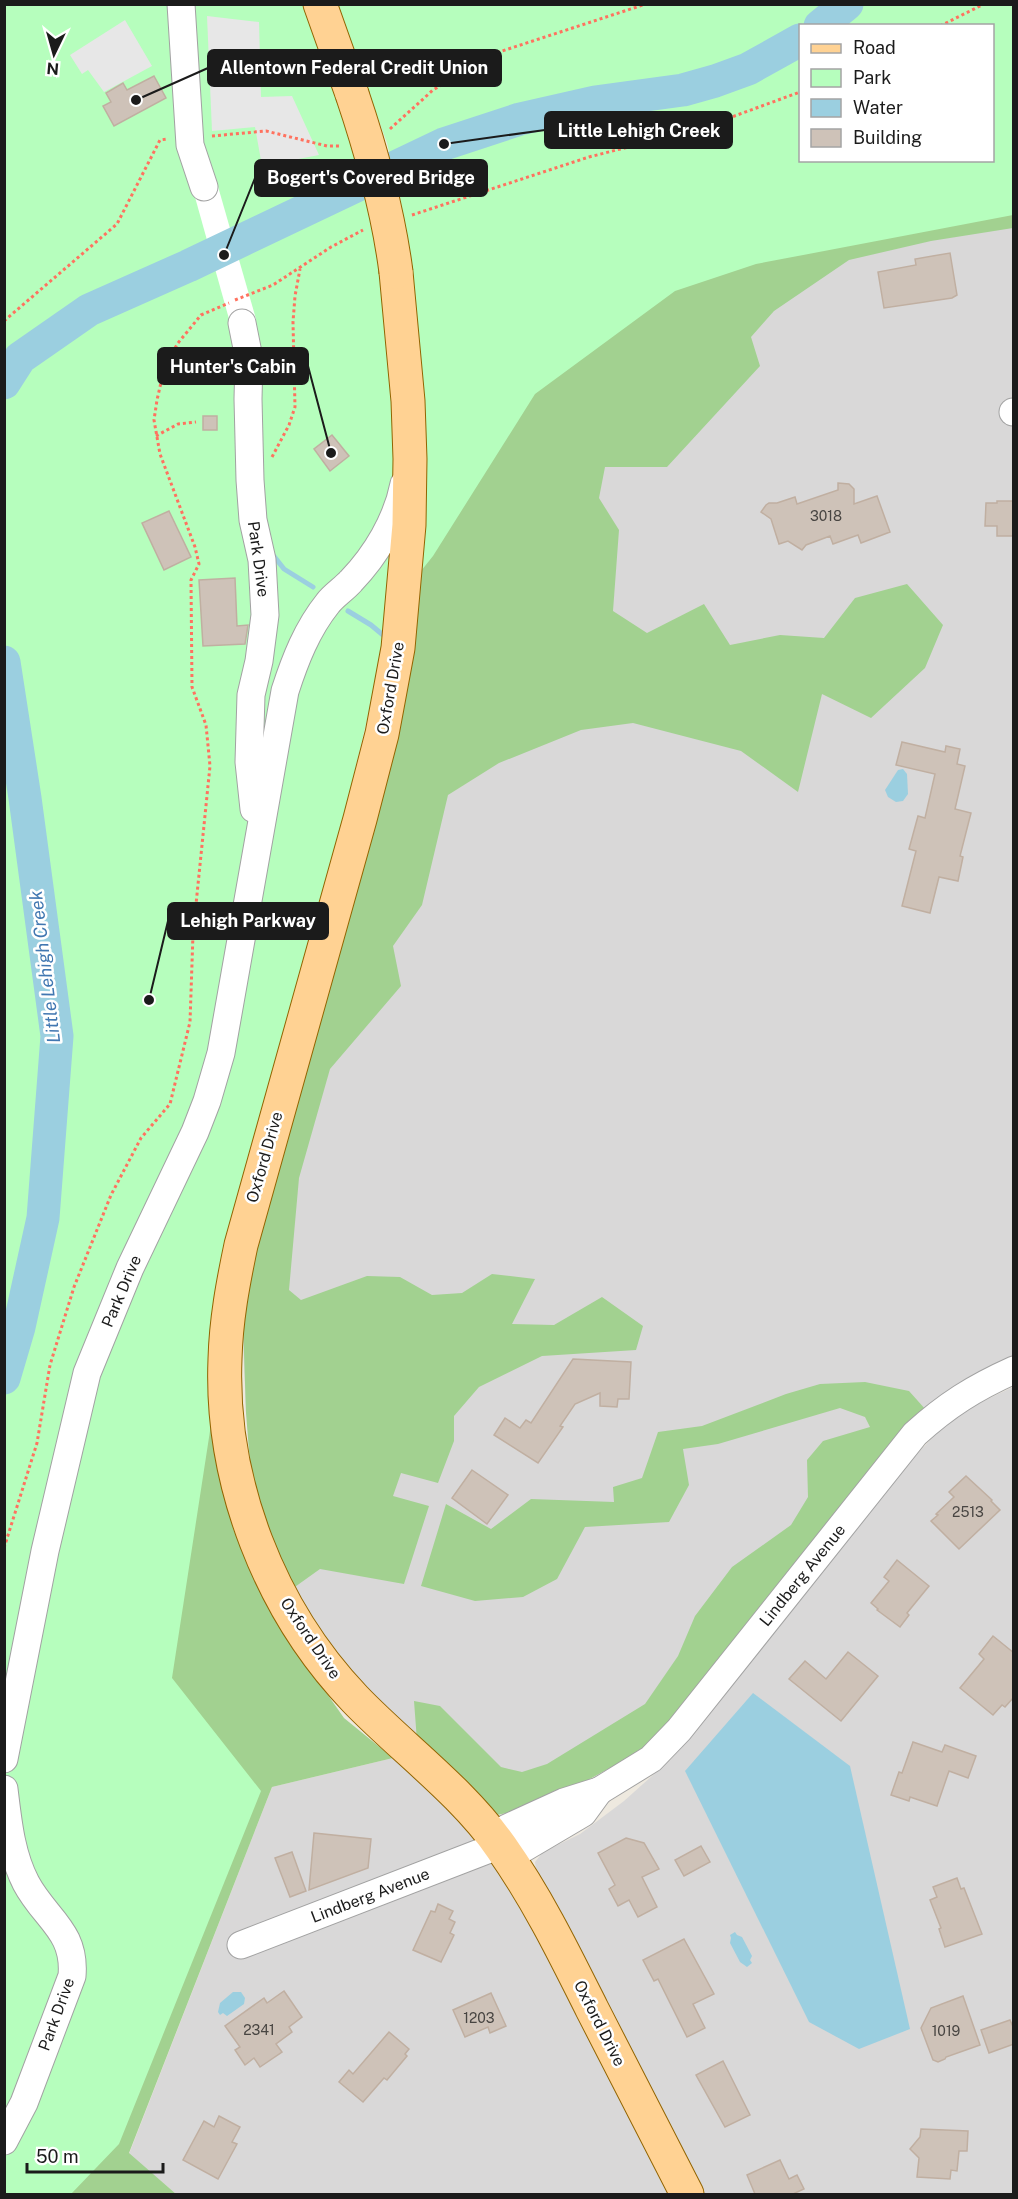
<svg xmlns="http://www.w3.org/2000/svg" width="1018" height="2199" viewBox="0 0 1018 2199" font-family="'Public Sans',sans-serif">
<style>
.residential{fill:#d9d8d8}
.forest{fill:#a2d190}
.park{fill:#b6febd;fill-rule:evenodd}
.parking{fill:#e7e7e7}
.water{fill:#9bcfe0}
.pier{fill:#fff}
.lines{fill:none;stroke-linecap:round;stroke-linejoin:round}
.stream{stroke:#9bcfe0;stroke-width:5}
.river{stroke:#9bcfe0;stroke-width:33}
.building{fill:#cec2b8;stroke:#c0afa1;stroke-width:1.5}
.minor-casing{stroke:#a2a2a2;stroke-width:29}
.major-casing{stroke:#926400;stroke-width:35}
.path{stroke:#ff725f;stroke-width:3;stroke-dasharray:3 3;stroke-linecap:butt}
.minor{stroke:#fff;stroke-width:27}
.major{stroke:#ffd293;stroke-width:33}
.major-bridge-casing{stroke:#926400;stroke-width:35;stroke-linecap:butt}
.major-bridge{stroke:#ffd293;stroke-width:33}
.labels{text-anchor:middle;stroke-width:5;stroke-linejoin:round;paint-order:stroke}
.number-label{font-size:14px;fill:#484542}
.street-label{font-size:16px;fill:#1b1b1b;stroke:#fff}
.water-label{font-size:18px;font-style:italic;fill:#4177b1;stroke:#fff}
.leader{fill:none;stroke:#1b1b1b;stroke-width:2}
.callout-dot{fill:#1b1b1b;stroke:#fff;stroke-width:2}
.callout{fill:#1b1b1b;stroke:#1b1b1b;stroke-width:2}
.callout-label{font-size:18px;text-anchor:middle;font-weight:bold;fill:#fff}
</style>
<rect width="100%" height="100%" fill="#eee9df"/>
<g class="residential">
<polygon points="1013,215 1013,1357 989,1367 685,1708 482,1804 325,1647 297,1600 246,1413 243,1340 325,994 385,790 399,732 675,291"/>
<polygon points="1013,1387 1013,2194 703,2194 536,1871 535,1862 543,1852 580,1834 624,1801 672,1758 916,1455 938,1432 969,1408"/>
<polygon points="393,1758 452,1808 506,1874 672,2194 176,2194 129,2154 272,1787"/>
</g>
<g class="forest">
<polygon points="1013,5 1013,228 931,241 849,260 774,311 751,337 760,366 667,467 605,467 599,498 619,530 613,611 647,633 704,604 730,645 780,635 824,638 855,598 907,584 943,625 925,668 871,718 822,694 798,792 741,751 633,723 581,730 499,763 448,795 422,905 393,946 401,986 330,1069 299,1178 289,1290 301,1300 367,1276 400,1277 432,1295 462,1293 492,1274 535,1279 512,1324 554,1325 602,1297 643,1326 636,1350 542,1356 479,1387 454,1416 454,1441 438,1483 401,1473 393,1496 429,1506 404,1584 320,1569 292,1589 252,1489 246,1413 242,1293 325,994 385,790 399,732 423,403 411,269 800,160 992,160 992,26"/>
<polygon points="348,799 214,1405 218,1468 234,1531 265,1598 304,1661 344,1718 393,1758 272,1787 129,2153 176,2194 5,2194"/>
<polygon points="865,1382 909,1391 926,1410 652,1745 566,1792 529,1808 497,1815 417,1741 414,1701 440,1706 501,1767 522,1772 547,1764 645,1704 678,1656 695,1616 732,1567 791,1525 808,1497 807,1460 823,1441 870,1427 865,1417 840,1408 718,1444 683,1449 689,1485 669,1522 585,1527 557,1579 523,1597 475,1601 421,1586 446,1504 491,1529 531,1499 614,1502 613,1487 642,1478 658,1432 702,1426 786,1394 820,1384"/>
</g>
<g class="park">
<polygon points="5,5 305,5 339,97 370,205 382,275 396,451 389,628 348,799 214,1405 172,1678 261,1791 119,2144 71,2194 5,2194"/>
<path d="M 337,5 L 1013,5 L 1013,215 L 756,264 L 675,291 L 535,394 L 433,556 L 421,571 L 423,403 L 411,269 L 400,197 L 387,143 ZM 800,26 L 992,26 L 992,160 L 800,160 Z"/>
</g>
<g class="parking">
<polygon points="207,16 259,22 261,97 292,96 319,155 262,166 255,127 212,131"/>
<polygon points="125,20 152,66 104,92 88,70 82,74 70,55"/>
</g>
<g class="water">
<polygon points="903,769 907,774 908,794 903,801 896,802 888,797 885,790 898,770"/>
<polygon points="753,1693 850,1766 910,2029 859,2049 809,2022 685,1771"/>
<polygon points="735,1932 737,1935 742,1937 752,1956 750,1960 752,1963 747,1967 740,1962 730,1943 731,1938 730,1935"/>
<polygon points="233,1992 241,1992 245,1998 244,2004 227,2016 223,2013 220,2015 218,2012 220,2003"/>
</g>
<polygon class="pier" points="217,183 256,319 231,326 193,190"/>
<g class="lines">
<g class="stream">
<polyline points="273,555 284,569 313,587"/>
<polyline points="348,611 371,625 383,635"/>
</g>
<g class="river">
<polyline points="820,26 847,4"/>
<polyline points="4,383 20,358 89,310 188,266 444,144 520,119 595,102 683,90 715,81 748,69 800,40"/>
<polyline points="4,662 25,798 57,1036 43,1218 19,1327 4,1378"/>
</g>
</g>
<g class="building">
<polygon points="154,76 166,98 114,126 103,106 111,102 106,93 123,83 127,90"/>
<polygon points="950,253 957,295 952,298 884,308 878,272 916,265 915,259"/>
<rect x="203" y="416" width="14" height="14"/>
<polygon points="332,435 349,456 330,471 314,449"/>
<polygon points="838,483 849,484 854,489 854,504 877,496 890,532 861,543 858,535 833,544 830,536 806,545 802,550 788,541 779,544 771,519 761,512 766,505 769,503 777,503 795,497 797,504 838,490"/>
<polygon points="997,501 1014,501 1014,536 997,536 997,526 985,526 986,503 997,503"/>
<polygon points="169,511 191,557 164,570 142,523"/>
<polygon points="235,578 237,626 248,625 245,644 203,646 199,580"/>
<polygon points="902,742 945,752 946,746 960,749 957,764 965,766 955,809 971,813 960,856 963,857 958,881 939,877 930,913 902,906 916,851 909,849 918,816 925,818 935,774 896,765"/>
<polygon points="573,1359 631,1362 629,1399 618,1399 617,1407 600,1406 600,1393 575,1404 560,1426 563,1427 538,1463 494,1435 505,1418 520,1428 526,1420 531,1423"/>
<polygon points="472,1470 508,1495 487,1524 452,1498"/>
<polygon points="966,1476 992,1500 991,1501 1000,1510 959,1549 931,1521 938,1515 936,1514 954,1497 949,1492"/>
<polygon points="897,1560 929,1586 907,1613 909,1615 900,1627 877,1610 878,1609 871,1603 889,1581 884,1577"/>
<polygon points="993,1636 1014,1653 1014,1697 1005,1707 1002,1705 993,1715 960,1688 984,1659 979,1654"/>
<polygon points="848,1652 878,1676 841,1721 789,1679 805,1661 826,1679"/>
<polygon points="913,1742 942,1752 945,1745 976,1756 968,1778 949,1771 937,1806 910,1797 909,1801 891,1795 899,1772 902,1773"/>
<polygon points="314,1833 371,1839 368,1868 309,1890"/>
<polygon points="626,1838 644,1843 659,1869 642,1877 657,1907 638,1917 629,1900 618,1906 609,1889 615,1885 598,1853"/>
<polygon points="701,1846 710,1862 684,1876 675,1860"/>
<polygon points="292,1852 306,1891 290,1897 275,1858"/>
<polygon points="957,1878 961,1889 964,1888 982,1934 945,1947 939,1929 941,1928 930,1900 937,1897 933,1887"/>
<polygon points="438,1904 453,1911 449,1919 455,1922 450,1933 454,1935 441,1962 413,1950 431,1911 435,1912"/>
<polygon points="684,1939 714,1994 693,2004 705,2028 687,2037 658,1979 654,1981 643,1960"/>
<polygon points="284,1991 302,2017 289,2027 292,2032 276,2044 282,2052 260,2067 254,2058 245,2065 235,2050 240,2047 225,2026 264,1998 267,2003"/>
<polygon points="491,1993 506,2026 490,2033 488,2027 465,2037 453,2010"/>
<polygon points="963,1996 980,2045 946,2057 945,2059 938,2062 933,2060 921,2028 931,2008"/>
<polygon points="1010,2020 1014,2029 1014,2044 989,2053 981,2030"/>
<polygon points="389,2032 409,2049 405,2054 407,2056 387,2080 384,2078 363,2102 339,2082 349,2070 353,2074"/>
<polygon points="723,2061 750,2115 725,2127 696,2075"/>
<polygon points="219,2116 240,2127 232,2142 237,2144 218,2179 183,2160 204,2121 214,2127"/>
<polygon points="921,2129 968,2131 967,2151 959,2151 957,2171 951,2170 950,2179 917,2177 919,2158 910,2149 920,2137"/>
<polygon points="780,2160 789,2179 797,2175 804,2189 795,2193 796,2194 755,2194 747,2175"/>
</g>
<g class="lines">
<defs>
<g id="minor">
<polyline points="181,4 190,145 204,187"/>
<polyline points="242,323 249,358 248,399 250,480 253,520 262,560 265,615 259,661 251,695 249,762 254,809"/>
<polyline points="1013,412 1014,412"/>
<path d="M 4,1759 L 45,1551 L 87,1373 L 130,1268 L 195,1132 L 207,1101 L 221,1053 L 285,691 C 295,660 307,629 328,603 C 334,595 344,589 351,581 C 376,555 397,520 404,484"/>
<path d="M 4,1789 C 8,1822 11,1854 26,1883 C 45,1919 76,1931 72,1976 L 24,2103 L 4,2141"/>
<path d="M 599,1791 L 651,1759 L 679,1730 L 915,1434 C 947,1405 974,1388 1014,1370"/>
<polyline points="241,1945 500,1845 522,1849 583,1813 599,1791 564,1802 507,1828 500,1845"/>
</g>
<g id="major">
<polyline points="320,4 352,94"/>
<path d="M 396,272 L 408,401 L 410,459 L 409,525 L 398,648 L 382,734 L 360,819 L 241,1245 C 233,1283 226,1320 225,1359 C 220,1482 270,1610 355,1699 C 401,1747 463,1792 501,1847 C 537,1898 564,1953 592,2009 C 624,2071 656,2133 687,2194"/>
</g>
</defs>
<use href="#minor" class="minor-casing"/>
<use href="#major" class="major-casing"/>
<g class="path">
<polyline points="940,26 984,4"/>
<polyline points="390,129 433,90 499,52 646,4"/>
<polyline points="212,136 266,131 327,146 341,146"/>
<polyline points="412,215 589,157 699,129 800,92"/>
<polyline points="235,300 273,285 331,247 363,230"/>
<polyline points="4,321 117,224 160,140 167,139"/>
<polyline points="156,436 178,424 196,422"/>
<polyline points="272,457 289,425 295,407 293,322 295,296 300,269"/>
<polyline points="4,1548 37,1443 50,1365 74,1287 111,1195 141,1138 170,1104 190,1022 193,934 210,766 206,725 192,687 191,580 199,564 195,547 160,454 154,420 157,400 165,365 178,343 201,315 229,303"/>
</g>
<use href="#minor" class="minor"/>
<use href="#major" class="major"/>
<defs>
<path id="major-bridge" d="M 352,94 C 372,153 388,210 396,272"/>
</defs>
<use href="#major-bridge" class="major-bridge-casing"/>
<use href="#major-bridge" class="major-bridge"/>
</g>
<g class="labels">
<g class="number-label">
<text x="826" y="521">3018</text>
<text x="968" y="1517">2513</text>
<text x="479" y="2023">1203</text>
<text x="259" y="2035">2341</text>
<text x="946" y="2036">1019</text>
</g>
<g class="street-label">
<text transform="translate(259 559) rotate(82)" y="6">Park Drive</text>
<text transform="translate(390 688) rotate(-80)" y="6">Oxford Drive</text>
<text transform="translate(264 1157) rotate(-74)" y="6">Oxford Drive</text>
<text transform="translate(121 1291) rotate(-67)" y="6">Park Drive</text>
<text transform="translate(802 1575) rotate(-51)" y="6">Lindberg Avenue</text>
<text transform="translate(311 1638) rotate(56)" y="6">Oxford Drive</text>
<text transform="translate(370 1895) rotate(-21)" y="6">Lindberg Avenue</text>
<text transform="translate(56 2014) rotate(-70)" y="6">Park Drive</text>
<text transform="translate(600 2023) rotate(63)" y="6">Oxford Drive</text>
</g>
<g class="water-label">
<text transform="translate(45 967) rotate(-97)" y="6">Little Lehigh Creek</text>
</g>
</g>
<path class="leader" d="M136 100L208 68M444 144L545 130M224 255L255 178M331 453L308 366M149 1000L168 921"/>
<g class="callout-dot">
<circle cx="136" cy="100" r="6"/>
<circle cx="444" cy="144" r="6"/>
<circle cx="224" cy="255" r="6"/>
<circle cx="331" cy="453" r="6"/>
<circle cx="149" cy="1000" r="6"/>
</g>
<g class="callout">
<rect x="208" y="50" width="293" height="36" rx="6"/>
<rect x="545" y="112" width="187" height="36" rx="6"/>
<rect x="255" y="160" width="232" height="36" rx="6"/>
<rect x="158" y="348" width="150" height="36" rx="6"/>
<rect x="168" y="903" width="160" height="36" rx="6"/>
</g>
<g class="callout-label">
<text x="354" y="74">Allentown Federal Credit Union</text>
<text x="639" y="137">Little Lehigh Creek</text>
<text x="371" y="184">Bogert's Covered Bridge</text>
<text x="233" y="373">Hunter's Cabin</text>
<text x="248" y="927">Lehigh Parkway</text>
</g>
<rect width="1018" height="2199" fill="none" stroke="#1b1b1b" stroke-width="12"/>
<rect x="799" y="24" width="195" height="138" fill="#ffffff" stroke="#a4a4a4" stroke-width="1.5"/>
<rect x="811" y="44" width="30" height="9" fill="#ffd293" stroke="#a4a4a4" stroke-width="1.5"/>
<text x="853" y="54" font-size="18" fill="#1b1b1b">Road</text>
<rect x="811" y="69" width="30" height="18" fill="#b6febd" stroke="#a4a4a4" stroke-width="1.5"/>
<text x="853" y="84" font-size="18" fill="#1b1b1b">Park</text>
<rect x="811" y="99" width="30" height="18" fill="#9bcfe0" stroke="#a4a4a4" stroke-width="1.5"/>
<text x="853" y="114" font-size="18" fill="#1b1b1b">Water</text>
<rect x="811" y="129" width="30" height="18" fill="#cec2b8" stroke="#a4a4a4" stroke-width="1.5"/>
<text x="853" y="144" font-size="18" fill="#1b1b1b">Building</text>
<g transform="translate(54 54) rotate(185)" stroke="#ffffff" stroke-width="4.5" paint-order="stroke">
<path d="M0-4.5L10 22L0 15L-10 22Z" fill="#1b1b1b"/>
<text y="-9" font-size="16" font-weight="bold" text-anchor="middle" fill="#1b1b1b">N</text>
</g>
<path d="M27 2163v9h136v-9" fill="none" stroke="#1b1b1b" stroke-width="3"/>
<text x="36" y="2163" font-size="18" fill="#1b1b1b" stroke="#ffffff" stroke-width="4.5" paint-order="stroke">50 m</text>
</svg>
